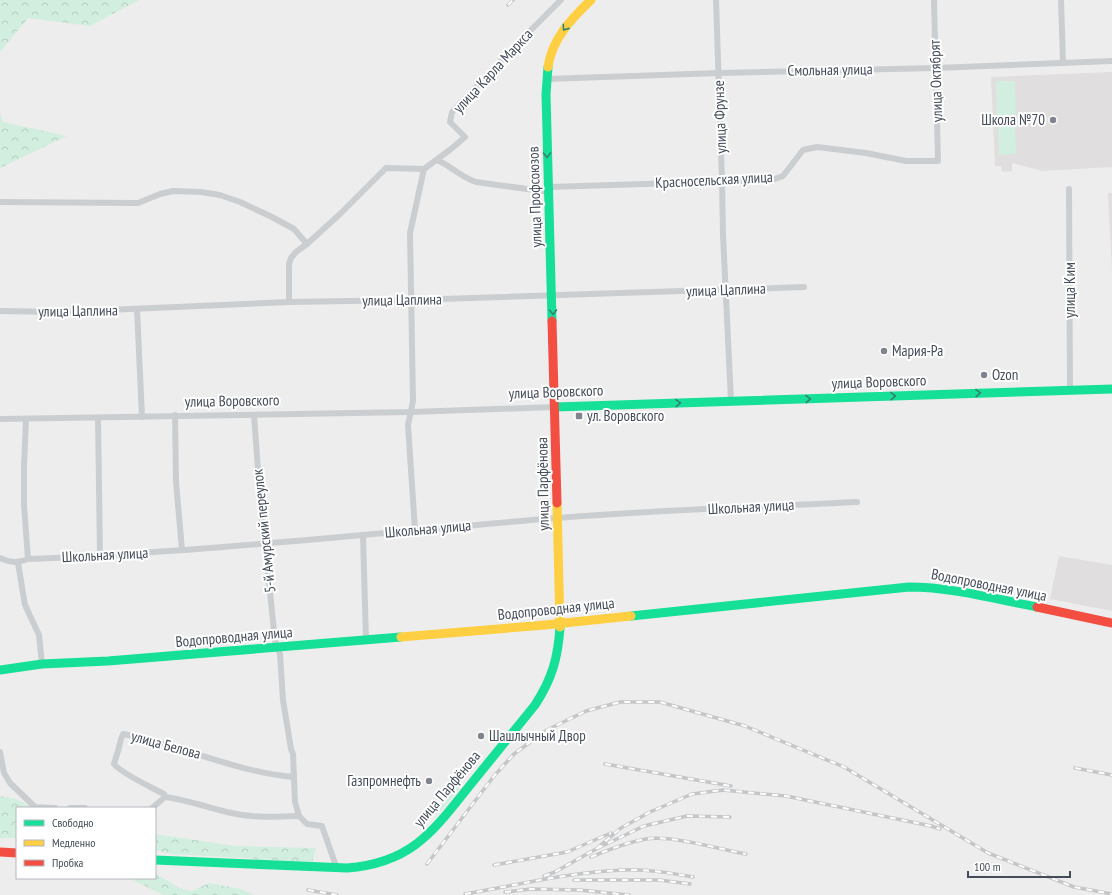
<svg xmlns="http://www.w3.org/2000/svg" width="1112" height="895" viewBox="0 0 1112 895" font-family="'PT Sans Narrow',sans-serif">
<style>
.education{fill:#e0dedf}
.grass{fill:#d1eedf}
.forest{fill:url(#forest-crowns)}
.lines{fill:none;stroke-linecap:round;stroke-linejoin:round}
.street{stroke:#cbced1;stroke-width:6}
.fast{stroke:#16e098;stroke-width:9}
.slow{stroke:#ffcf43;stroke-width:9}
.jam{stroke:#f24e42;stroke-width:9}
.rail-casing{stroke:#c4c6c8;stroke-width:3.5}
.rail{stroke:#fff;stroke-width:2;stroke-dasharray:6;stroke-linecap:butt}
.oneway{stroke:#34806f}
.poi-dot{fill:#80848d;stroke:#fff;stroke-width:1.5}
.labels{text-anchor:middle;stroke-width:4;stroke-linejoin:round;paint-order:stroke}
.street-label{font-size:15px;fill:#444c59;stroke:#fff}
.poi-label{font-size:15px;fill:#444c59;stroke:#fff;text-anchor:start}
</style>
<defs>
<pattern id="forest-crowns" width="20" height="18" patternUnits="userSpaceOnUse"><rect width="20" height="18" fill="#d1eedf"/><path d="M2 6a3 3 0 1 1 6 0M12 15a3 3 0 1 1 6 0" fill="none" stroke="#b5cec2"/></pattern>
</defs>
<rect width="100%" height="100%" fill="#eeeded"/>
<g class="education">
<polygon points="1112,72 1112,167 1042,171 1012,163 1012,171 1002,172 1001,166 995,166 991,77"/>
<polygon points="1108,193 1112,193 1112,271"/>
<polygon points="1059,556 1112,565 1112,611 1050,599"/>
</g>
<g class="grass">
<polygon points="996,81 1015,81 1016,121 997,121"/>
<polygon points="998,126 1015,126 1016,154 999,155"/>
<polygon points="458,786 460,788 437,815 434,812"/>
</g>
<g class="forest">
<polygon points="0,0 139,0 90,26 28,18 0,52"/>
<polygon points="0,114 3,122 67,136 0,168"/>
<polygon points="0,796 16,799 34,808 17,808 17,838 0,838"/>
<polygon points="155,834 235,846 316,848 312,862 172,854 155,850"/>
<polygon points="155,873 181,889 192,891 209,883 241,889 254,895 163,895 133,880 133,878 155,878"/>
</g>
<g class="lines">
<g class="street">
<polyline points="716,0 722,181 723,235 731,401"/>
<polyline points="1061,0 1063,62"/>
<polyline points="547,79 719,73 936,68 1112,61"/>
<path d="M 437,160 C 451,166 461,177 476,182 L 549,192"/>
<polyline points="549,187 772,180 783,176 803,150 817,147 866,153 906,161 938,161 934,0"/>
<polyline points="1069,189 1070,391"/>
<polyline points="1,202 138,203 160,194 173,191 201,192 220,195 240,202 272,217 294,229 307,244"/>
<polyline points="289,302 289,264 291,258 296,252 307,244 340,214 386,168 424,169"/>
<polyline points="137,309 142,417"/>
<polyline points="0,311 61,312 289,302 411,300 804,287"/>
<polyline points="175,415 176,482 182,550"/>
<polyline points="254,415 263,538 265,543 275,641 280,654 283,700 291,749 293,754 295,802 299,816 307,824 322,826 337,869"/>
<polyline points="98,418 100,556"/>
<polyline points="0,419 411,412 555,407"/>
<polyline points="26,419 24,466 24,505 28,559"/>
<polyline points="415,530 408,425 413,401 410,233 424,169 451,149 465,137 450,122 452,112 522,39 561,0"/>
<polyline points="363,535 366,640"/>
<path d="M 0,558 C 11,563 17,563 28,559 C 205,552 381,532 557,518 C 657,510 757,507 857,502"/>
<polyline points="18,563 25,605 39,635 42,664"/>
<polyline points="0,752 4,773 10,783 35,807 55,808"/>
<path d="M 165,797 C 188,800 209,808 231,813 C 253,818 276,817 299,816"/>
<polyline points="70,808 85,808"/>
<path d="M 152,808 L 165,797 L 164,794 C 151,787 122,774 114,764 L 118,751 L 121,739 L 123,734 C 181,745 235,772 294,777"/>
</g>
<g class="fast">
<polyline points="548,67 546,94 552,321"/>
<polyline points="555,407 1112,389"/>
<path d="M 631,616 L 909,587 C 952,587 995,599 1037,607"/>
<polyline points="0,670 42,664 108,661 401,637"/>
<path d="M 155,860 L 347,868 C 415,863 436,827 475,779 C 495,754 515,730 535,705 C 552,679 558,658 560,627"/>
</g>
<g class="slow">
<path d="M 548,67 C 552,39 571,19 591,0"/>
<polyline points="557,503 560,627"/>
<polyline points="401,637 545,625 631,616"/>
</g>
<g class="jam">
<polyline points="552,321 557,503"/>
<polyline points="1037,607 1112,623"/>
<polyline points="0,852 17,853"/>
</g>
<defs>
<g id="rail">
<polyline points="508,5 513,0"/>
<polyline points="605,764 731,786"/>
<polyline points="1075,768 1112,775"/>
<polyline points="596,849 621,828 650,812 692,794 723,790 786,796 931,826 940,829"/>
<path d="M 591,857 C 608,850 627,842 646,839 C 672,835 719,849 746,854"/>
<polyline points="427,864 494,776 514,754 547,730 586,711 620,702 660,702 745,726 844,767 988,853 1074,887 1112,894"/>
<polyline points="494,865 567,852 611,833"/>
<polyline points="544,876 555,872 596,849 644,826 687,816 730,817"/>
<polyline points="574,880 659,880 690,884"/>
<polyline points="308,890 337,895"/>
<polyline points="505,892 531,889 579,890 629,895"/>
<path d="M 465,894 C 517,885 571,872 624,870 C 647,869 670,873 693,877"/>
</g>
</defs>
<use href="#rail" class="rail-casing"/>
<use href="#rail" class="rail"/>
</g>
<defs><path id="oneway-chevron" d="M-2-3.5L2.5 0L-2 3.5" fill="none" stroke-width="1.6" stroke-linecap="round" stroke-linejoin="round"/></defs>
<g class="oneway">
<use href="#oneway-chevron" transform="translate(565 28) rotate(125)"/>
<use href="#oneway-chevron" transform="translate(547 155) rotate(88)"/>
<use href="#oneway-chevron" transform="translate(553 312) rotate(89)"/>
<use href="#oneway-chevron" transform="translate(978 393) rotate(-2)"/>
<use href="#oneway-chevron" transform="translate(893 396) rotate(-2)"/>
<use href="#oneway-chevron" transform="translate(808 399) rotate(-2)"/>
<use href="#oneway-chevron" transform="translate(678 403) rotate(-2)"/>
</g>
<g class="poi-dot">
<circle cx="1053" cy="120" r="4"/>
<circle cx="884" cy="351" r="4"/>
<circle cx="984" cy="375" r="4"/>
<rect x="575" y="412" width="8" height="8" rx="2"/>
<circle cx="481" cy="736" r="4"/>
<circle cx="429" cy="781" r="4"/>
</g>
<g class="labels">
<g class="street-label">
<text transform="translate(830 70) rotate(-1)" y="5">Смольная улица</text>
<text transform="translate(493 71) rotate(-47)" y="5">улица Карла Маркса</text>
<text transform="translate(936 81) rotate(-92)" y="5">улица Октябрят</text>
<text transform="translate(720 117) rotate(-92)" y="5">улица Фрунзе</text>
<text transform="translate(714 180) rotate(-3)" y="5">Красносельская улица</text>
<text transform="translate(535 197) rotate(-92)" y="5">улица Профсоюзов</text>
<text transform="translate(726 290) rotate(-2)" y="5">улица Цаплина</text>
<text transform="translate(1070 290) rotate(-90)" y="5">улица Ким</text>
<text transform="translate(402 300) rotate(-1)" y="5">улица Цаплина</text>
<text transform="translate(78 311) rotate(-1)" y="5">улица Цаплина</text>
<text transform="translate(879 382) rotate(-2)" y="5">улица Воровского</text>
<text transform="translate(556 392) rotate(-2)" y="5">улица Воровского</text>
<text transform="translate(232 401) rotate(-1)" y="5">улица Воровского</text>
<text transform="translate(543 484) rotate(-91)" y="5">улица Парфёнова</text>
<text transform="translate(751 507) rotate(-3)" y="5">Школьная улица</text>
<text transform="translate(428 529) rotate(-5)" y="5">Школьная улица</text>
<text transform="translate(264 531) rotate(-96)" y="5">5-й Амурский переулок</text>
<text transform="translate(105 555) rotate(-3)" y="5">Школьная улица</text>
<text transform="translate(989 585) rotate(11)" y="5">Водопроводная улица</text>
<text transform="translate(556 609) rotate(-6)" y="5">Водопроводная улица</text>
<text transform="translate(234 637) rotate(-5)" y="5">Водопроводная улица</text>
<text transform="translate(166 745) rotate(15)" y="5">улица Белова</text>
<text transform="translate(447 789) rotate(-50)" y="5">улица Парфёнова</text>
</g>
<g class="poi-label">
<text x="1045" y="125" text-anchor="end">Школа №70</text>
<text x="892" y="356">Мария-Ра</text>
<text x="992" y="380">Ozon</text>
<text x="587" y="421">ул. Воровского</text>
<text x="489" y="741">Шашлычный Двор</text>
<text x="421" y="786" text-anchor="end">Газпромнефть</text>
</g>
</g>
<rect x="16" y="807" width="140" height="72" fill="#ffffff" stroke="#b4b7bd"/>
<rect x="24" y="820" width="20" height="6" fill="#16e098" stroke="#b4b7bd"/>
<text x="52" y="827" font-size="12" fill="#444c59">Свободно</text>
<rect x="24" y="840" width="20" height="6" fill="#ffcf43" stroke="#b4b7bd"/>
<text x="52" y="847" font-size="12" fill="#444c59">Медленно</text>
<rect x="24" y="860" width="20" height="6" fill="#f24e42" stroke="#b4b7bd"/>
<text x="52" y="867" font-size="12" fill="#444c59">Пробка</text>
<path d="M968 871v6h102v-6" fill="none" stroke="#444c59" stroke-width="2"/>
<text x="974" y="871" font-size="12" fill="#444c59" stroke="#ffffff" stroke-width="3" paint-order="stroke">100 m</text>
</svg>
